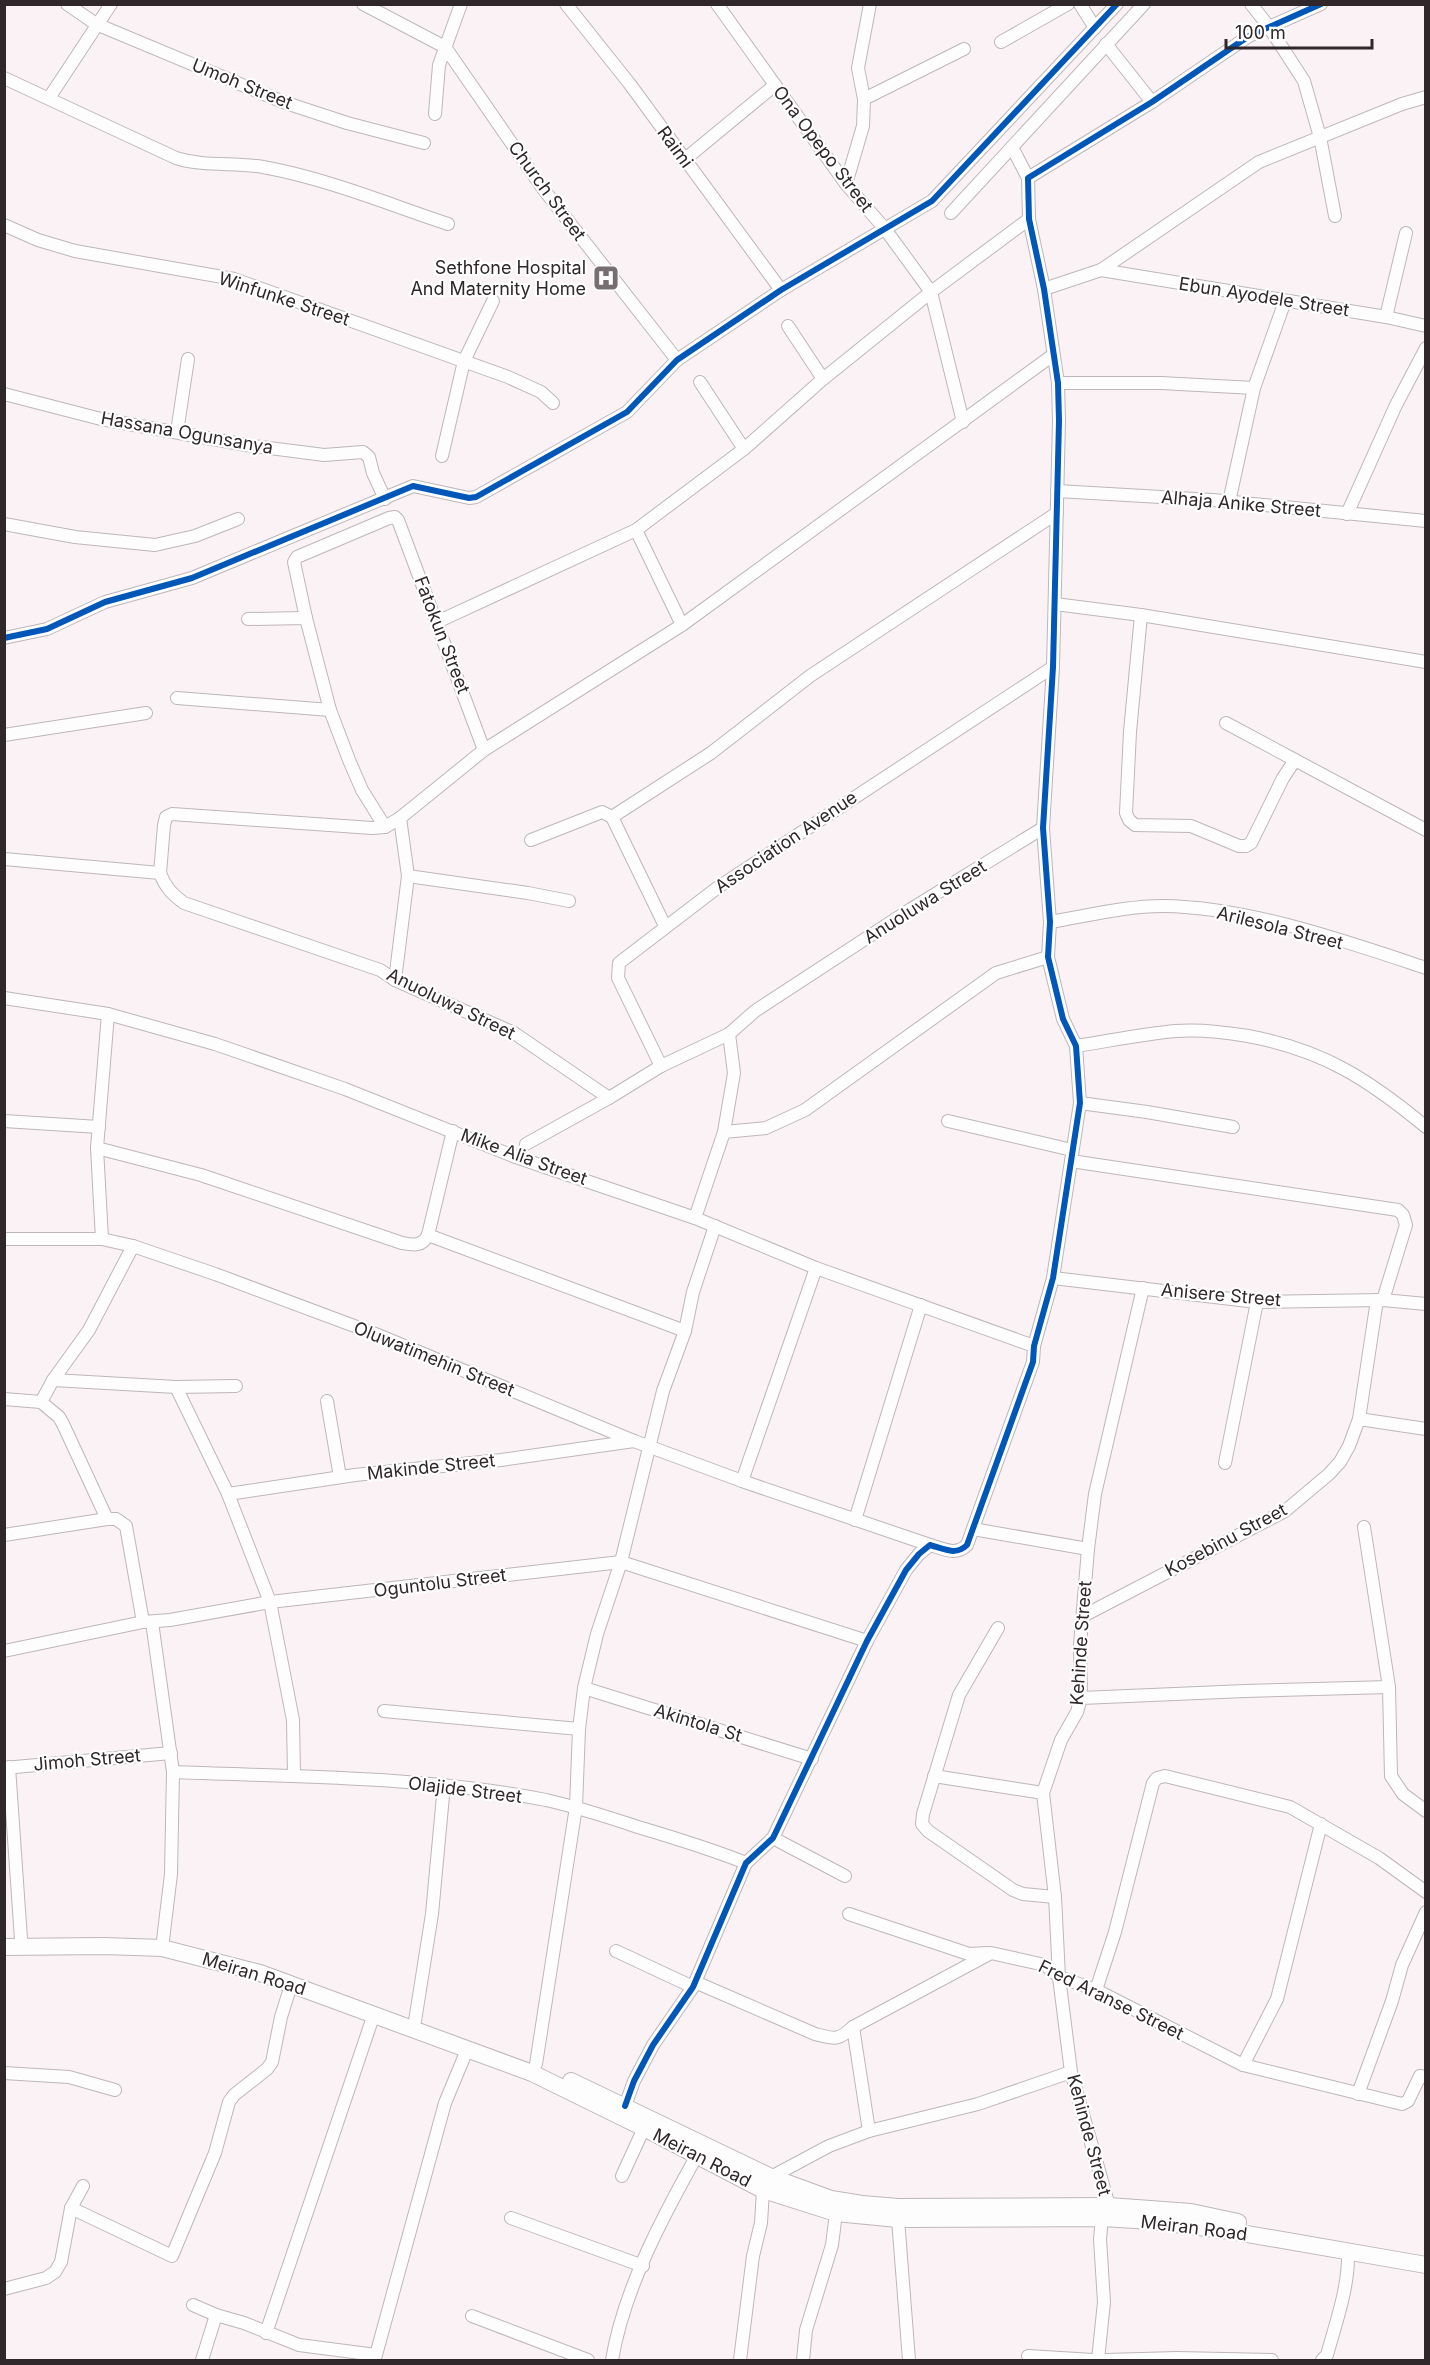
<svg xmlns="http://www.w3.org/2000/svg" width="1430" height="2365" viewBox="0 0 1430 2365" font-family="Inter,sans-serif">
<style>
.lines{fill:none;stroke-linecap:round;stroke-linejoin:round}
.minor-casing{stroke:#beb6b8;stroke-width:14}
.secondary-casing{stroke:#beb6b8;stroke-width:18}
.minor{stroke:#fefdfd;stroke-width:12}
.secondary{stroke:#fefdfd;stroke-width:16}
.cycleway-casing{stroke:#fff;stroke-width:10}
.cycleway{stroke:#0057b8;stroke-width:6}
.labels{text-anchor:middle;stroke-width:4.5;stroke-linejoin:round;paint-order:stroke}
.street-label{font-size:18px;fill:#2f2729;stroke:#fff}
.poi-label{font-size:18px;fill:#2f2729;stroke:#fff;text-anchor:end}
</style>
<rect width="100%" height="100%" fill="#faf2f4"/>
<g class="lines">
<defs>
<g id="minor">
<polyline points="67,4 96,24 283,102 347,123 424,143"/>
<polyline points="363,4 445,47 544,190 677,360"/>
<polyline points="566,4 629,83 781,290"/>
<polyline points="717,4 846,184 885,229 931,292 963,422"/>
<polyline points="1080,4 1095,28"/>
<polyline points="1251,4 1269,27 1304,81 1320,137 1335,216"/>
<polyline points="1001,42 1068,4"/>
<polyline points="1106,44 1152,102"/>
<path d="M 4,78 L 176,158 C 205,167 234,162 263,167 C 325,178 388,204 448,224"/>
<polyline points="49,98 111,4"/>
<polyline points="864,99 964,49"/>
<polyline points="435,114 439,65 461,4"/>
<polyline points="1012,147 1028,178"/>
<polyline points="684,160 775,85"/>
<polyline points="846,184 863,126 864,99 858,68 870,4"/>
<polyline points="951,213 1144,4"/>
<polyline points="4,225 38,240 75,251 234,279 508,377 541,392 553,403"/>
<polyline points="1101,270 1386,317 1426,326"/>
<polyline points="1044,289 1101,270 1259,162 1402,104 1426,97"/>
<polyline points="1386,317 1406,233"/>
<polyline points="788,326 823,379"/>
<polyline points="700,382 744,449"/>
<polyline points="1058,383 1161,383 1254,388"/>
<polyline points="4,394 101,419 246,445 324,455 363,452 369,457 373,473 385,499"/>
<polyline points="177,432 188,359"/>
<polyline points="442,456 464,361 493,301"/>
<polyline points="1057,491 1213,500 1426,521"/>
<polyline points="1229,502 1254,388 1285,301"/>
<polyline points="1347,514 1396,405 1426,348"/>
<polyline points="4,524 75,537 155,545 195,536 238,519"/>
<polyline points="636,530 682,625"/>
<polyline points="1055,604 1141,615 1426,662"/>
<polyline points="1141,615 1130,732 1126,813 1129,820 1135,825 1191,826 1239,846 1246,846 1251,843 1283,778 1295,760 1426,830"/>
<polyline points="306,618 294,562 297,557 389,518 395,517 398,520 484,750"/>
<polyline points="248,619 306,618 330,710 349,760 362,790 385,827"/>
<polyline points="437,622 636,530 744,449 823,379 931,292 1029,219"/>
<polyline points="4,638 47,629 105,602 192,578 413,486 469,498 476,497 627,412 677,360 781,290 932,201 1117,4"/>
<polyline points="177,698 330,710"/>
<polyline points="1226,723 1295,760"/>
<polyline points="4,735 146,713"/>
<polyline points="612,817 711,753 810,676 1057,513"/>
<polyline points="531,840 602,812 612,817 665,926"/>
<path d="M 4,859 L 160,873 C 165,887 172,894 184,903 L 380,970 L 395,980 L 514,1033 L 609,1098 L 661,1066 L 729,1034 L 755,1011 L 911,909 L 1043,828"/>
<polyline points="160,873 164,825 166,817 172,814 372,828 385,827 400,818 484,750 682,625 1053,355"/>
<polyline points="408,876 528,893 569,901"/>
<path d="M 1050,922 C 1087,916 1125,906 1163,906 C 1248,907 1345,941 1426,968"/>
<polyline points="395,980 408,876 400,818"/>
<polyline points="4,998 108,1014 215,1044 345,1089 513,1156 695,1218 816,1268 1034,1346"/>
<path d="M 1076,1046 C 1109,1041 1142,1034 1176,1031 C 1200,1029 1224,1032 1248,1036 C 1323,1050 1368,1079 1426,1127"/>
<polyline points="661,1066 618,978 619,963 717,888 1053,667"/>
<polyline points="1080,1103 1147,1112 1233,1127"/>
<polyline points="4,1121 99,1127"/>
<polyline points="948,1121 1072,1150"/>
<polyline points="724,1132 734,1073 729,1034"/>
<polyline points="526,1144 609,1098"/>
<path d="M 97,1148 L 201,1175 L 402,1243 C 413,1245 422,1247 428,1235 L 685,1331"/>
<polyline points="1071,1161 1398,1210 1403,1215 1406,1225 1383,1300"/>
<polyline points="695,1218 724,1132 766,1128 805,1110 996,973 1048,957"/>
<polyline points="428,1235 453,1131"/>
<polyline points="4,1239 102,1239 133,1246 215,1274 373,1333 634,1441 742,1481 930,1545"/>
<polyline points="102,1239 97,1148 108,1014"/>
<polyline points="1053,1278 1257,1302 1383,1300 1426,1304"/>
<polyline points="53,1380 176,1387 236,1386"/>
<polyline points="176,1387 228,1494 270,1602 293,1720 294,1776"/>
<polyline points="4,1399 41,1402"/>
<polyline points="327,1401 340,1477"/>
<polyline points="1359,1419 1426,1429"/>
<polyline points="1225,1463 1257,1302"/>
<polyline points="742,1481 816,1268"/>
<polyline points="228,1494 355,1475 501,1460 634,1441"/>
<polyline points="107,1519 63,1424 59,1417 41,1402 53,1380 89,1330 133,1246"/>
<polyline points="855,1520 921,1305"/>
<polyline points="1364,1527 1389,1687 1391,1776 1403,1794 1426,1811"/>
<polyline points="973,1529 1088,1549"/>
<polyline points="4,1535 107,1519 116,1519 126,1526 143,1622"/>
<polyline points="1083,1616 1285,1511 1329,1474 1340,1462 1349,1446 1359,1419 1377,1300"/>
<polyline points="152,1622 173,1772 171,1874 162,1948"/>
<polyline points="998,1628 959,1695 923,1814 922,1824 928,1831 1013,1890 1023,1894 1055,1897"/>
<polyline points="4,1651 143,1622 170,1620 270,1602 621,1562 867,1641"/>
<polyline points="584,1688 812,1759"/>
<polyline points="1081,1698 1245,1691 1389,1687"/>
<polyline points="384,1711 579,1729"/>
<polyline points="9,1767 21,1939"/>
<polyline points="4,1768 171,1753"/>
<path d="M 173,1772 C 297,1777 424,1776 546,1800 C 577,1807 608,1817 638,1827 C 675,1838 711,1849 746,1863"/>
<polyline points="934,1776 1043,1793"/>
<polyline points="773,1838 845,1876"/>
<polyline points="849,1914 969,1954 987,1953"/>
<polyline points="616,1951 693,1987"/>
<path d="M 695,1982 L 815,2034 C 835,2039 838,2041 853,2027 L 991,1953 L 1045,1965 L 1059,1977 L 1096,1990 L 1243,2065 L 1402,2104 L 1408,2101 L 1420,2076 L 1426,2077"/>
<polyline points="1096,1990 1115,1932 1153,1783 1157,1778 1165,1776 1290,1807 1379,1858 1426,1892"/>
<polyline points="415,2021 432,1914 444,1785"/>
<polyline points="853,2027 869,2131"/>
<polyline points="536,2064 576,1807 579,1729 584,1688 597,1634 621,1562 663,1391 685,1331 693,1292 715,1226"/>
<polyline points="1243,2065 1277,1999 1321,1824"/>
<polyline points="4,2073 69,2077 115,2090"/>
<polyline points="1358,2094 1392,2001 1402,1965 1426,1912"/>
<path d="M 625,2106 L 634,2081 L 653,2045 L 693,1987 L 746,1863 L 773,1838 L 867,1641 L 906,1570 L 919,1554 L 930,1545 C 944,1549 956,1556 967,1545 L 1033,1362 L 1034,1346 L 1053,1278 L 1080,1103 L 1076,1046 L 1063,1019 L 1048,957 L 1050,922 L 1043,828 L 1053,667 L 1059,421 L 1058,383 L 1044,289 L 1029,219 L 1028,178 L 1152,102 L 1249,36 L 1321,4"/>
<polyline points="622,2176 644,2128"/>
<polyline points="771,2177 829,2146 869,2131 978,2104 1071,2072"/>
<polyline points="1109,2206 1071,2072 1059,1977 1055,1897 1043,1793 1061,1740 1077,1712 1081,1698 1080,1645 1088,1549 1095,1494 1143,1288"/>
<polyline points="71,2208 172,2256 215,2153 229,2102 234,2095 267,2069 272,2062 281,2017 291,1985"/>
<polyline points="511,2218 643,2266"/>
<polyline points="898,2219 909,2360"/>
<polyline points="4,2289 46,2278 55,2272 61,2262 71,2208 83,2186"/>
<polyline points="193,2305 216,2315 202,2360"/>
<polyline points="216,2315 244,2323 299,2345 376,2355"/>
<polyline points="472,2316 588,2360"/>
<polyline points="266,2333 374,2014"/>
<polyline points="1028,2356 1093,2360"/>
<polyline points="371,2360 376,2355 445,2103 467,2050"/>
<path d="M 612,2360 C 624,2288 664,2214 700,2150"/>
<polyline points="740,2360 753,2256 761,2223 763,2190"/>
<polyline points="803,2360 806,2330 832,2245 836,2213"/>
<polyline points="1098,2360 1104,2302 1100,2239 1102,2218"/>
<polyline points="1106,2360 1177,2358 1272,2360"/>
<path d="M 1322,2360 L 1327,2355 C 1336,2322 1349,2287 1348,2252"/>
</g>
<g id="secondary">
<polyline points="4,1947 104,1946 162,1948 260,1973 532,2073 644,2128 763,2190 836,2213 898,2219 1102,2218 1152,2221 1230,2231 1426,2265"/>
<polyline points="571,2081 771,2177 831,2199 862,2204 898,2207 1109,2206 1191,2212 1238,2222"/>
</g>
</defs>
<use href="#minor" class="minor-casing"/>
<use href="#secondary" class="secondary-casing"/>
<use href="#minor" class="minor"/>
<use href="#secondary" class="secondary"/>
<defs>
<g id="cycleway">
<polyline points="4,638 47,629 105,602 192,578 413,486 469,498 476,497 627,412 677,360 781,290 932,201 1117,4"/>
<path d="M 625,2106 L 634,2081 L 653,2045 L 693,1987 L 746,1863 L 773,1838 L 867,1641 L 906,1570 L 919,1554 L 930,1545 C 944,1549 956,1556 967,1545 L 1033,1362 L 1034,1346 L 1053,1278 L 1080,1103 L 1076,1046 L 1063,1019 L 1048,957 L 1050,922 L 1043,828 L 1053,667 L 1059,421 L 1058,383 L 1044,289 L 1029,219 L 1028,178 L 1152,102 L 1249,36 L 1321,4"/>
</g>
</defs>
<use href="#cycleway" class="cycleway-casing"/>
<use href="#cycleway" class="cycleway"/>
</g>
<defs>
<symbol id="hospital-square" viewBox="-11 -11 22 22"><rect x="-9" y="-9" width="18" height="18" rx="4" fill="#766e70" stroke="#fff"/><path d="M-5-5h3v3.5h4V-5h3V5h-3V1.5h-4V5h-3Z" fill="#fff"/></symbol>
</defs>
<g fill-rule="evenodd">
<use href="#hospital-square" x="591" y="263" width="30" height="30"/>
</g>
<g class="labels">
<g class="street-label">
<text transform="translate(242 84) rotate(22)" y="6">Umoh Street</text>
<text transform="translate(675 147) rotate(54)" y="6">Raimi</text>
<text transform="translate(823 149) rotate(53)" y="6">Ona Opepo Street</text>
<text transform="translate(547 191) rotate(54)" y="6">Church Street</text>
<text transform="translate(1264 297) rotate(9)" y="6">Ebun Ayodele Street</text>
<text transform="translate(284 299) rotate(18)" y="6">Winfunke Street</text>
<text transform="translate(187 433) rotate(10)" y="6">Hassana Ogunsanya</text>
<text transform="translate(1241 504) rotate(5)" y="6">Alhaja Anike Street</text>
<text transform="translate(442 635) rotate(69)" y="6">Fatokun Street</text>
<text transform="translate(786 842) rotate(-34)" y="6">Association Avenue</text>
<text transform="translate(925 902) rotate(-32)" y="6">Anuoluwa Street</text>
<text transform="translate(1280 928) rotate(14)" y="6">Arilesola Street</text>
<text transform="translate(451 1004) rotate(26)" y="6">Anuoluwa Street</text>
<text transform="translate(524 1157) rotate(20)" y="6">Mike Alia Street</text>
<text transform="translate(1221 1295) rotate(5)" y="6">Anisere Street</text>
<text transform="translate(434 1359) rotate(22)" y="6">Oluwatimehin Street</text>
<text transform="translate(431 1467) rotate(-6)" y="6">Makinde Street</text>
<text transform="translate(1226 1540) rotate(-28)" y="6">Kosebinu Street</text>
<text transform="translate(440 1583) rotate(-7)" y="6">Oguntolu Street</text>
<text transform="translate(1081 1643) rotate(-86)" y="6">Kehinde Street</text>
<text transform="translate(698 1723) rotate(17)" y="6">Akintola St</text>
<text transform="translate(87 1760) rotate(-5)" y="6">Jimoh Street</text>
<text transform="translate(465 1790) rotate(7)" y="6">Olajide Street</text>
<text transform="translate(254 1974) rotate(17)" y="6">Meiran Road</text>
<text transform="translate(1111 2000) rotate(26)" y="6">Fred Aranse Street</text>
<text transform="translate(1089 2135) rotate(75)" y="6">Kehinde Street</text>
<text transform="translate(702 2158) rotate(27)" y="6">Meiran Road</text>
<text transform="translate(1194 2228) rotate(7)" y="6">Meiran Road</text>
</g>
<g class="poi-label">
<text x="586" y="274">Sethfone Hospital<tspan x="586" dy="21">And Maternity Home</tspan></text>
</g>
</g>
<rect width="1430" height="2365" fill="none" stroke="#2f2729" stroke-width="12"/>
<path d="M1226 39v9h146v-9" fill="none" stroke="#2f2729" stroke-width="3"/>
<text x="1235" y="39" font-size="18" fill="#2f2729" stroke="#ffffff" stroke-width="4.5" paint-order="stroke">100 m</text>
</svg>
